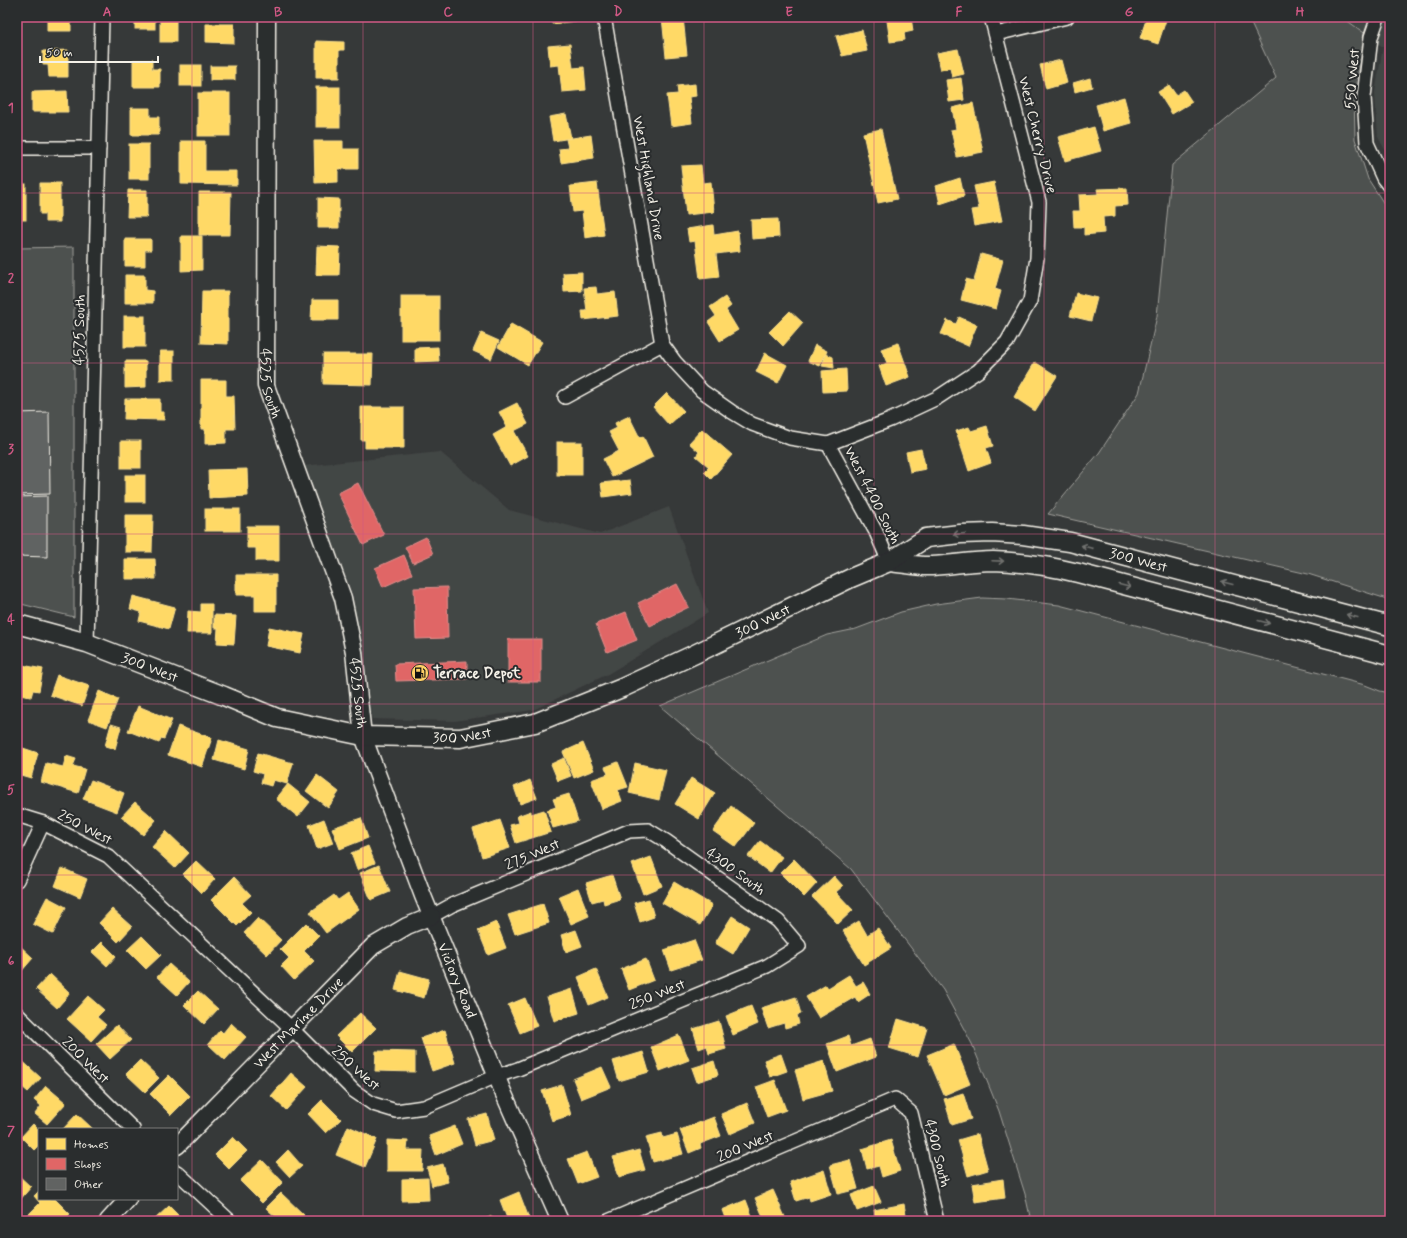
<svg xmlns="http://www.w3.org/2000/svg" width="1407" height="1238" viewBox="0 0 1407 1238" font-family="Mynerve,sans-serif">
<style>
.built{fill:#434645}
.green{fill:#4e514f;stroke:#a1a19c}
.homes{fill:#ffd966;stroke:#fce08d}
.shops{fill:#e06666;stroke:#e6908d}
.building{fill:#616362;stroke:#f4f1e8}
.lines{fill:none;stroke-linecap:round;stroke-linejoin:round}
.minor-casing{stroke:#f4f1e8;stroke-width:16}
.tertiary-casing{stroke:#f4f1e8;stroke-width:19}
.secondary-casing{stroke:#f4f1e8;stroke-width:21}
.minor{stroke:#2a2d2e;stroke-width:13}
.tertiary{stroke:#2a2d2e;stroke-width:16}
.secondary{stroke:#2a2d2e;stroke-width:18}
.oneway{stroke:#71726f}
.grid{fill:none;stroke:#d15985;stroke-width:1;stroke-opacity:0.55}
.labels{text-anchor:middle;stroke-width:4;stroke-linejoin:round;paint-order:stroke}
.street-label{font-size:15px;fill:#f4f1e8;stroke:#2a2d2e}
.poi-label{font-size:15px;font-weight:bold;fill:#f4f1e8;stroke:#2a2d2e;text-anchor:start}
.neatline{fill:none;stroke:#d15985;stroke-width:1.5}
.grid-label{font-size:13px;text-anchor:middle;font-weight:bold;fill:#d15985}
</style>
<rect width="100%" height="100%" fill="#363939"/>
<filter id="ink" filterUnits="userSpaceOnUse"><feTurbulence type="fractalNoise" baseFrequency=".025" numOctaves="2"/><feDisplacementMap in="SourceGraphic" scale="8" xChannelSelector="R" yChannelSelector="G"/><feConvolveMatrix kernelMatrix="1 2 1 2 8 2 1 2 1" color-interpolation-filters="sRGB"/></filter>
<g filter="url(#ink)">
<g class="built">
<polygon points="1342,17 1390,17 1390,159 1378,137 1375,93 1383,47"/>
<polygon points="440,452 509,510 600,534 669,507 708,613 608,674 533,710 454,721 372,719 353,596 302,466"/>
</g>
<g class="green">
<polygon points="1248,17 1342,17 1367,35 1354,91 1355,139 1368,179 1390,213 1390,600 1308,574 1048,514 1099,453 1139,393 1157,316 1172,165 1276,78"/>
<polygon points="74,247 74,617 17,603 17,248"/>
<polygon points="982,598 1007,599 1059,605 1365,685 1380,691 1390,693 1390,1221 1031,1221 1025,1194 999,1111 972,1044 943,990 851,869 660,706 827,635 856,629 901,612 936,604"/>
</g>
<g class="homes">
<rect x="17" y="17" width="2" height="20"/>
<polygon points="51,17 71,17 71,31 47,31 47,21 51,21"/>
<rect x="135" y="17" width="20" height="12"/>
<rect x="323" y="17" width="23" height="3"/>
<polygon points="551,17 575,17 576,21 552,24"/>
<polygon points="662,17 683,17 687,55 666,57"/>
<polygon points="911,17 913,31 904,33 905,40 890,42 887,21"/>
<polygon points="1147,17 1155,17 1166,20 1158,44 1140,38"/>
<rect x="160" y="20" width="16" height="22"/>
<polygon points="206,24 234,24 234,43 206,42"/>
<polygon points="862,30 867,51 842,56 836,36"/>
<polygon points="316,41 344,42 344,50 339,50 339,78 316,78"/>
<polygon points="570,44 573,68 584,67 586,90 562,92 559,65 550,66 548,46"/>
<polygon points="958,49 964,74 952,77 950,68 941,70 937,53"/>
<polygon points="68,50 68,77 49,77 48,65 43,65 43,51"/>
<polygon points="133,60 152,60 152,69 160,69 160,87 133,87"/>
<polygon points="1061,60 1067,83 1046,89 1040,65"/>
<rect x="180" y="65" width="21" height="21"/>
<rect x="210" y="66" width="25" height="14"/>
<polygon points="961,78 964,100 949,102 946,80"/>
<polygon points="1090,78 1092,87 1075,92 1073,83"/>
<polygon points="695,84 696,96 689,97 692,123 671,126 667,95 678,94 677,86"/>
<rect x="17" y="85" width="1" height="29"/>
<polygon points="1169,85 1176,95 1184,90 1192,102 1172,114 1158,92"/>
<rect x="316" y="87" width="24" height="40"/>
<polygon points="67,91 68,112 32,112 32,92"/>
<rect x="198" y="93" width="32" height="43"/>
<polygon points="1124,97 1131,123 1103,131 1096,105"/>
<polygon points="973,103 983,152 957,157 951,130 956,129 952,108"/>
<polygon points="131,108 150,108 150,117 159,117 159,135 131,135"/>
<polygon points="566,114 571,138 553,141 549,117"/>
<polygon points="1094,127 1101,151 1065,161 1058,137"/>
<polygon points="881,129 897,199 878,203 863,133"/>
<polygon points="591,135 594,158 561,163 559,149 568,148 566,139"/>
<polygon points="181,141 205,141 205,171 237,171 237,185 181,184"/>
<polygon points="314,141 343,141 343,149 358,149 358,169 338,169 338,182 315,183"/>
<rect x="129" y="144" width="20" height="35"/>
<polygon points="701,165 703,183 711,182 714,212 686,215 681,166"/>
<polygon points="960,178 964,196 940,204 936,186"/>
<polygon points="994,182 1002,221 974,226 971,210 979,209 974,186"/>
<polygon points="40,183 60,183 60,222 45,222 45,214 40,214"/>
<polygon points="597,183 604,235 585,238 582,211 573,212 570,186"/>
<rect x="17" y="184" width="9" height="36"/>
<polygon points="1127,188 1128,205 1115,206 1115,216 1103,217 1104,233 1084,235 1084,227 1074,227 1073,211 1080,211 1079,195 1098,194 1097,189"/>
<polygon points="128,190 147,190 147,217 127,217"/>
<polygon points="199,192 231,192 230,235 199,235"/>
<polygon points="318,198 339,199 339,228 318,228"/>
<polygon points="778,219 779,237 752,239 751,220"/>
<polygon points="713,225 714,235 738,231 740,251 716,254 719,277 700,279 695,241 689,242 687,229"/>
<polygon points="181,236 202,236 202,270 181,271"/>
<polygon points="125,239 151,239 151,250 145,250 145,266 125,266"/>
<polygon points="317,246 340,247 339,275 316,275"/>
<polygon points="981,254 1003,260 995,289 1001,291 996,309 961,300 966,279 974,281"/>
<polygon points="582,272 582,291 564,292 563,273"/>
<polygon points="125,275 145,275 145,290 153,291 153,303 125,303"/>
<polygon points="596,287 597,294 615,292 618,316 583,320 582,311 587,311 584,288"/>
<polygon points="202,291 228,291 228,344 201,343"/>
<polygon points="1076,293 1097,298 1091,321 1070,316"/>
<rect x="401" y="296" width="38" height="44"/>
<polygon points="725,297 731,306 726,310 738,330 720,341 708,322 716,316 710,307"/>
<polygon points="312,300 338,300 338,320 311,320"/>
<polygon points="790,311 803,323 783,346 769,332"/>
<rect x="124" y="316" width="21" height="31"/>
<polygon points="959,317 977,325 968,346 941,334 947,320 956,324"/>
<polygon points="511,324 542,342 528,365 498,347"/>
<polygon points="481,333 499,341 491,359 473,351"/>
<polygon points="898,343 910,377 886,386 879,366 887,363 881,349"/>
<polygon points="815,345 827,351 820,366 808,361"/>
<polygon points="438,347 439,361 415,362 415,348"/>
<rect x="160" y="351" width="14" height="29"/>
<polygon points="765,353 787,365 778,383 756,372"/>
<polygon points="323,354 373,354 372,385 323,384"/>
<polygon points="826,354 833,357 834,368 822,366"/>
<polygon points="125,361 146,361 146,387 125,388"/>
<polygon points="1035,362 1057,376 1035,411 1014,397"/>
<polygon points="846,369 847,391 823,392 822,371"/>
<polygon points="201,380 226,380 226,396 234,396 235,429 226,429 226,443 205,444 205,429 201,429"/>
<polygon points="667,393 684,411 669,425 653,407"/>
<polygon points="125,399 160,399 160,412 164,412 164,420 124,419"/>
<polygon points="517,403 528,424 514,431 528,456 510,466 493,435 507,427 499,412"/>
<polygon points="361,407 404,407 404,448 365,448 365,440 361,440"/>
<polygon points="629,416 640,438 643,436 653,457 612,477 603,459 619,451 609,432 617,428 615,423"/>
<polygon points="987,426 993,446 986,448 991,463 969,471 956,431 969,427 971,431"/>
<polygon points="702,429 732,455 711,479 704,472 709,467 696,456 699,452 689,443"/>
<rect x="121" y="441" width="20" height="27"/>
<rect x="557" y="442" width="25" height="33"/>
<polygon points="921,449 926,469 910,472 906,452"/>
<polygon points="247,469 248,496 209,498 208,470"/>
<rect x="125" y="475" width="20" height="27"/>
<polygon points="630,480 632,493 603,497 601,483"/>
<rect x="205" y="509" width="35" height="22"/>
<polygon points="125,515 153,515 152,552 125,552"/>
<polygon points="247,526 279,526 279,561 256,561 256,548 247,548"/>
<polygon points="125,559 155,559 156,579 125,579"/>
<polygon points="236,575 276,575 276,611 255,611 255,595 236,595"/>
<polygon points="133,596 175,607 169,629 139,621 141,612 130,609"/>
<polygon points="201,604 212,604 212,633 187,633 188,611 201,612"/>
<polygon points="214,615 236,616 234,644 217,643 218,628 214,628"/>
<polygon points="269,627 304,634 300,653 266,646"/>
<polygon points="17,664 43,669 39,691 33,690 31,697 19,695 21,685 17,684"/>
<polygon points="57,675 89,686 82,706 50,695"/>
<polygon points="99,691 118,699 107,727 88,720"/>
<polygon points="138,706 172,720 164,739 161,738 159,743 128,731"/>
<polygon points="111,724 121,727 115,749 105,746"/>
<polygon points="178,726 212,738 202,767 168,755"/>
<polygon points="219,740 249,749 244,769 214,760"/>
<polygon points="583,743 594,770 574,778 563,752"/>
<polygon points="17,746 38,753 31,778 17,774"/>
<polygon points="258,753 293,763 287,784 273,780 271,786 261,783 263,774 253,771"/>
<polygon points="66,756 76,759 73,766 85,769 78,793 41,782 46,763 63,767"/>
<polygon points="564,758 571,776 558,781 551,764"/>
<polygon points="618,762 628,787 618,790 622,801 602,809 591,780 608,774 605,767"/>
<polygon points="635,763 666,770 659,800 629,793"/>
<polygon points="317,775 339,792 328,808 306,791"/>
<polygon points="691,778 715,793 699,819 675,804"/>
<polygon points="91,780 124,793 117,812 83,799"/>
<polygon points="530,780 537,798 520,804 514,787"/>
<polygon points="288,784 310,802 298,817 276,799"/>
<polygon points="569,794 578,821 553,828 547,810 556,807 553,799"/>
<polygon points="135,802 156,820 143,835 121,817"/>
<polygon points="731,806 754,823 736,847 713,831"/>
<polygon points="544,810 551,832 516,843 510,825 519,823 517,816 531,811 531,814"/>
<polygon points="361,818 368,838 340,849 332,828"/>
<polygon points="324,819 333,843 317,849 309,825"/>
<polygon points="500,820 510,848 482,857 473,829"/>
<polygon points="166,831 189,853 175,868 152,847"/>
<polygon points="760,841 782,857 770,873 748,856"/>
<polygon points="368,846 375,863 357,870 351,853"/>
<polygon points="651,857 662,886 643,894 632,864"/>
<polygon points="794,859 817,883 804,897 780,873"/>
<polygon points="196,861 215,879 202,893 183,874"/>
<polygon points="379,865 390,892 371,900 360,873"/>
<polygon points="62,868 87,879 80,897 55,886"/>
<polygon points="612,875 620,899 604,904 603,899 592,902 586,883"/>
<polygon points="834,876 843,886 836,892 853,910 838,924 812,897"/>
<polygon points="234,877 251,895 242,903 251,912 237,926 211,900"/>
<polygon points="674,882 712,905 700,925 662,903"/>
<polygon points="578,888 589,916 571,924 559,896"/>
<polygon points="348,893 359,909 326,933 310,912 334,895 338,900"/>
<polygon points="47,897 66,907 53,934 33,924"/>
<polygon points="649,899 654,917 640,922 634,903"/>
<polygon points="543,904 549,923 515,934 508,915"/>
<polygon points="112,909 132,927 118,942 99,923"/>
<polygon points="732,916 749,927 733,954 715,943"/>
<polygon points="258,918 281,940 267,955 244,933"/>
<polygon points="859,921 867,935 878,928 891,948 864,965 843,931"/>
<polygon points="496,922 506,948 488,955 478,930"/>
<polygon points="306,923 319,936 304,951 314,961 294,980 281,966 289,958 280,949"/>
<polygon points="576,930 582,946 566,952 561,935"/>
<polygon points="142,936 161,955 146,969 127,950"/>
<polygon points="694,940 702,960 671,970 664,950"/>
<polygon points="102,942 116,956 107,966 92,952"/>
<polygon points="17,943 33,958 20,973 17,970"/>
<polygon points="646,959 654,980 629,990 621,969"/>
<polygon points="169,964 189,982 177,995 157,977"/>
<polygon points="596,969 608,997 589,1005 578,977"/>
<polygon points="400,971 429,979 424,998 395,990"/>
<polygon points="50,974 70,993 57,1008 36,989"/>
<polygon points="849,975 856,986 863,982 870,994 858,1002 855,997 819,1018 806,997 826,985 828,988"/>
<polygon points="572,989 579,1013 554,1021 547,997"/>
<polygon points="198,991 218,1009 204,1024 184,1005"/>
<polygon points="88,996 104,1010 97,1017 106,1025 91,1041 67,1019"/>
<polygon points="796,997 801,1014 797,1015 799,1024 785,1028 784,1023 768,1028 761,1008"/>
<polygon points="525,998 537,1026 520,1033 508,1005"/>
<polygon points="751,1006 758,1024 733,1035 726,1016"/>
<polygon points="360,1013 376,1028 352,1052 336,1036"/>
<polygon points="898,1019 927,1028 918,1057 889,1048"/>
<polygon points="719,1021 726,1049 709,1054 707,1046 699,1049 693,1029"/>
<polygon points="231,1023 246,1037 225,1060 208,1044 220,1030 223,1033"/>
<polygon points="117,1025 131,1040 110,1059 96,1044"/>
<polygon points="445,1030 455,1063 432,1071 421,1038"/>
<polygon points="679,1035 689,1060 660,1071 651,1047"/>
<polygon points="848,1036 851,1046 870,1039 876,1057 837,1072 827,1044"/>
<polygon points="954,1044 970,1084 944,1095 927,1055"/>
<polygon points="376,1051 415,1052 415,1072 375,1071"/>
<polygon points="643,1052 649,1072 619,1081 613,1061"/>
<polygon points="781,1054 787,1071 770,1077 764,1060"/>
<polygon points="18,1057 41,1078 28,1092 20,1085 17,1088"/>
<polygon points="140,1060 159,1078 145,1092 126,1074"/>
<polygon points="714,1061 718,1075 697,1082 692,1068"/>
<polygon points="824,1061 832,1091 803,1099 795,1070"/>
<polygon points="602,1067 611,1087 581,1099 573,1079"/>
<polygon points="291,1073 307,1087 286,1110 271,1096"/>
<polygon points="169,1075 190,1096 171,1115 150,1094"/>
<polygon points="775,1080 786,1110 767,1117 756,1087"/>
<polygon points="562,1085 571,1115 552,1121 542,1091"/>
<polygon points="46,1086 66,1103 47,1124 35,1114 41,1106 34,1100"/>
<polygon points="963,1093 971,1119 952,1125 944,1099"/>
<polygon points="322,1100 341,1119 326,1133 308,1114"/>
<polygon points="747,1103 755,1123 730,1134 721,1114"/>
<polygon points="77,1114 93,1129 63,1129"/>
<polygon points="487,1114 494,1140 475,1145 468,1119"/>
<polygon points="714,1117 721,1136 700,1144 701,1148 689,1153 680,1130"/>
<polygon points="33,1124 39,1130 39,1145 34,1150 21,1137"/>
<polygon points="348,1126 377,1139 365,1167 336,1155"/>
<polygon points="455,1126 462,1144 436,1155 429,1136"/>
<polygon points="662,1133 663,1138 677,1134 683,1154 653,1162 646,1137"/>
<polygon points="978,1134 988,1170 968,1176 958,1140"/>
<polygon points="233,1137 247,1151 229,1169 215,1155"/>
<polygon points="387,1140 408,1141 407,1150 423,1150 422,1171 387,1171"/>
<polygon points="891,1140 900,1171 882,1177 879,1166 867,1169 862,1149"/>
<polygon points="288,1150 302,1166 290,1177 276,1162"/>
<polygon points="639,1150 645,1170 619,1177 613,1157"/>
<polygon points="587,1152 597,1177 578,1184 568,1159"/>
<polygon points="262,1160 283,1182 262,1203 240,1181"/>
<polygon points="850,1160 858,1189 838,1194 830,1165"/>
<polygon points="443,1164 448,1182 432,1186 427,1168"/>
<polygon points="824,1170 831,1194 810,1201 809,1197 796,1201 790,1182"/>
<polygon points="17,1174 31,1187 19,1201 17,1199"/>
<polygon points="428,1178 429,1200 402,1201 402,1179"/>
<polygon points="1003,1179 1005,1198 975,1202 972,1184"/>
<polygon points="874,1186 881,1202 857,1211 851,1195"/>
<polygon points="773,1190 785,1217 777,1221 765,1221 755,1198"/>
<polygon points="39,1191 39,1199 55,1199 70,1214 63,1221 30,1221 26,1217 40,1203 34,1196"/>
<polygon points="519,1192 530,1221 508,1221 500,1200"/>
<polygon points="281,1193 304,1215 298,1221 280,1221 266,1208"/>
<polygon points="746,1200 754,1221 726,1221 722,1210"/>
<polygon points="904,1204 907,1221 876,1221 874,1210"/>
<polygon points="169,1206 182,1219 180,1221 153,1221"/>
<polygon points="492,1216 494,1221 480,1221"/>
<polygon points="800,1217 801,1221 785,1221"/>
</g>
<g class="shops">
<polygon points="358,483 384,535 363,545 338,493"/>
<polygon points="426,537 433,554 413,563 405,547"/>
<polygon points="404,555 412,574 383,587 375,568"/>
<polygon points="677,584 689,607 650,626 638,603"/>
<polygon points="447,587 448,638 416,639 414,588"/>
<polygon points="626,612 637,640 607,652 596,624"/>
<rect x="508" y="639" width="33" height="43"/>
<polygon points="467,661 467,679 396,681 395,664"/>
</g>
<g class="building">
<polygon points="49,412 50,494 17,495 17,413"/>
<polygon points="47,496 47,557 17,556 17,497"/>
</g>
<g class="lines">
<defs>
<g id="minor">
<polyline points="604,17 662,344 675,362 702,391 732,412 752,424 790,438 828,444 890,420 937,398 978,371 1007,342 1030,301 1037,258 1039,202 991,17"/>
<polyline points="1378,17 1371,37 1364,97 1367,143 1383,178 1390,187"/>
<polyline points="996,34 1067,17"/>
<polyline points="17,148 99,148"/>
<polyline points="565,397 662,344"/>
<polyline points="828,444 876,532 889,562"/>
<polyline points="87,643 102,17"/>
<polyline points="17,815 43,823 108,856 292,1029 354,1091 373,1104 396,1111 424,1107 497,1076 518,1069 767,966 799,946 778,921 666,841 648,830 629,831 452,905 432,916"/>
<polyline points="17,880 43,823"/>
<polyline points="17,1014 133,1129"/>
<polyline points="177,1172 230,1221"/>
<polyline points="608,1221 895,1099 911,1113 937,1221"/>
</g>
<g id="tertiary">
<path id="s1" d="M 267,17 L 266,386 L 343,598 L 354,652 L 363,736 L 423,896 L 503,1092 L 560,1221"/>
<path id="s2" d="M 177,1146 L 373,946 L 407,926 L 432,916"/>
<polyline points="108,1221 128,1199"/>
</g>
<g id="secondary">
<path d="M 889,562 C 903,563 918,567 932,566 C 952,565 972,561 993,561 C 1022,562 1050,566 1078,573 L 1390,655"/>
<path id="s3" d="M 17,624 L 87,643 L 224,696 L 277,718 L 363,736 L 460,738 L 535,723 L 622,688 L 695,654 L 851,578 L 889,562 L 926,538 L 960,534 L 992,533 L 1023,535 L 1070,542 L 1390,626"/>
</g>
</defs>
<use href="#minor" class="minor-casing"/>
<use href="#tertiary" class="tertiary-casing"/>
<use href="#secondary" class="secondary-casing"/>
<use href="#minor" class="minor"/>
<use href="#tertiary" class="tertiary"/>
<use href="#secondary" class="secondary"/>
</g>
<defs><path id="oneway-shaft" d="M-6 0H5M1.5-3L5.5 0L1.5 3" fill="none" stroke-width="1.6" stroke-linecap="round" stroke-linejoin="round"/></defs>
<g class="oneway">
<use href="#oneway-shaft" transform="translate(959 534) rotate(175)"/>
<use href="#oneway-shaft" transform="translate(1087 547) rotate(-165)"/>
<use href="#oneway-shaft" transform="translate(998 561) rotate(2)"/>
<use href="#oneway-shaft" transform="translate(1227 583) rotate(-165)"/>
<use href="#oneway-shaft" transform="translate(1125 586) rotate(15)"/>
<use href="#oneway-shaft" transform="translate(1352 616) rotate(-165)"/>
<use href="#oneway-shaft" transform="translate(1264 622) rotate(15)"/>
</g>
</g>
<path class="grid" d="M 192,17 L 192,1221M 363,17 L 363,1221M 533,17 L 533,1221M 704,17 L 704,1221M 874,17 L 874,1221M 1044,17 L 1044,1221M 1215,17 L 1215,1221M 17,193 L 1390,193M 17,363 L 1390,363M 17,534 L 1390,534M 17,704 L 1390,704M 17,875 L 1390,875M 17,1045 L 1390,1045"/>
<defs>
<symbol id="fuel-disc" viewBox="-11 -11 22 22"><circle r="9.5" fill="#ffd166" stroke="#2a2d2e"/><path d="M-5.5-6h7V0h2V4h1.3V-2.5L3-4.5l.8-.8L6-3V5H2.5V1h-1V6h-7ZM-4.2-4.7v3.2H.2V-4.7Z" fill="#111"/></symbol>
</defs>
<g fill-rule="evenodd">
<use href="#fuel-disc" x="410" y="663" width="20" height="20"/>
</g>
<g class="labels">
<g class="street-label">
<text transform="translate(1352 79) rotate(-86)" y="5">550 West</text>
<text transform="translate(1038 135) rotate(76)" y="5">West Cherry Drive</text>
<text transform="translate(649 178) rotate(80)" y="5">West Highland Drive</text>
<text transform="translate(79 330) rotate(-89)" y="5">4575 South</text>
<text dy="5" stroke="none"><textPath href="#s1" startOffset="367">4525 South</textPath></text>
<text transform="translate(873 495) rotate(63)" y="5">West 4400 South</text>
<text dy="5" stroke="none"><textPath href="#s3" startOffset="1187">300 West</textPath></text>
<text dy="5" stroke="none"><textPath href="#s3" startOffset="788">300 West</textPath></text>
<text dy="5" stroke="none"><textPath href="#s3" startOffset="140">300 West</textPath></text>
<text dy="5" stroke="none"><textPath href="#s1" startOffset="691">4525 South</textPath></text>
<text dy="5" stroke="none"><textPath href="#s3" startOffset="464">300 West</textPath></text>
<text transform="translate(85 827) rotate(27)" y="5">250 West</text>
<text transform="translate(532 854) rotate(-23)" y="5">275 West</text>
<text transform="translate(736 871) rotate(36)" y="5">4300 South</text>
<text dy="5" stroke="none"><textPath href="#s1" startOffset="996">Victory Road</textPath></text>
<text transform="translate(657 994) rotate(-22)" y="5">250 West</text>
<text dy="5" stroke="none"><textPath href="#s2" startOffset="173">West Marine Drive</textPath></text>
<text transform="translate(86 1060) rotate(45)" y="5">200 West</text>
<text transform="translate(356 1068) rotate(42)" y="5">250 West</text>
<text transform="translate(745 1146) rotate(-23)" y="5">200 West</text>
<text transform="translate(938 1153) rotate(76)" y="5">4300 South</text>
</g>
<g class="poi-label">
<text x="433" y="678">Terrace Depot</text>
</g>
</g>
<rect width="1407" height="1238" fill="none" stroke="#2a2d2e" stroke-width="44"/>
<rect x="38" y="1128" width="140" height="72" fill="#2a2d2e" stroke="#7b7b78"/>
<rect x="46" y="1138" width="20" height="12" fill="#ffd966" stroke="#7b7b78"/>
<text x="74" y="1148" font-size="12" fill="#f4f1e8">Homes</text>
<rect x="46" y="1158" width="20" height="12" fill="#e06666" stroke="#7b7b78"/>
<text x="74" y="1168" font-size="12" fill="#f4f1e8">Shops</text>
<rect x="46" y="1178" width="20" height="12" fill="#616362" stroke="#7b7b78"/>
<text x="74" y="1188" font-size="12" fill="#f4f1e8">Other</text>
<path d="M40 56v6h118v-6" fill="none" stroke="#f4f1e8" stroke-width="2"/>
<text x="46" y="56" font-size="12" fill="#f4f1e8" stroke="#2a2d2e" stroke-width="3" paint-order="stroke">50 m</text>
<rect x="22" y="22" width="1363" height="1194" class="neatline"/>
<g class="grid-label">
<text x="107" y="16">A</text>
<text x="278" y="16">B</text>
<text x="448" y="16">C</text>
<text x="618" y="16">D</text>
<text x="789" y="16">E</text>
<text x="959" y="16">F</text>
<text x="1129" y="16">G</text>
<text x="1300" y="16">H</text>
<text x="11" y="112">1</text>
<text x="11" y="282">2</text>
<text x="11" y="453">3</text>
<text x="11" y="624">4</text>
<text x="11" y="794">5</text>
<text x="11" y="965">6</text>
<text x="11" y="1135">7</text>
</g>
</svg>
